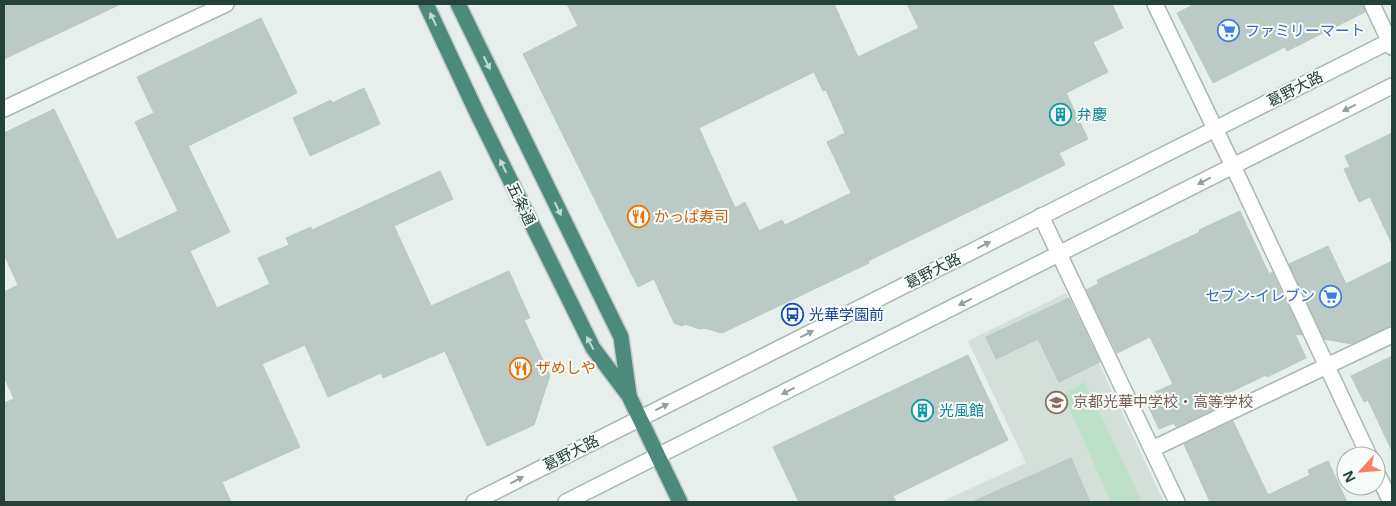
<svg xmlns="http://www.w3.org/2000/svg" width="1396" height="506" viewBox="0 0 1396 506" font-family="'Noto Sans','Noto Sans JP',sans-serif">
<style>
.built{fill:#d4dfda}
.green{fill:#bfe0c8}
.building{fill:#bbcac4;stroke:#b8c9c2;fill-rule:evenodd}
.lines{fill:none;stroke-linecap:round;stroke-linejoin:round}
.minor-casing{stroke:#a8b8b2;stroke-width:18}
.tertiary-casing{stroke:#a8b8b2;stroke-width:18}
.trunk-casing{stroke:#c2cac8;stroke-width:18}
.minor{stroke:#fff;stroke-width:15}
.tertiary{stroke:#fff;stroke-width:15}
.trunk{stroke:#4c8a7c;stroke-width:15}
.oneway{fill:#c4d9d4}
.oneway2{fill:#92a09c}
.labels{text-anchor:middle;stroke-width:4;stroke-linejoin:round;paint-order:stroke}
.shop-label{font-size:15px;fill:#366cbe;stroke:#f7fbf9;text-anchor:start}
.street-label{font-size:15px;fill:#24423a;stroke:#f7fbf9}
.culture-label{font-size:15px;fill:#0d838f;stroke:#f7fbf9;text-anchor:start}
.food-label{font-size:15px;fill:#c56008;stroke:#f7fbf9;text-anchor:start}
.transit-label{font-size:15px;fill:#164399;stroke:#f7fbf9;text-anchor:start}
.education-label{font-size:15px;fill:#785e54;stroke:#f7fbf9;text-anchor:start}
</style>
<rect width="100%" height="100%" fill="#e6efeb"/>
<polygon class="built" points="1066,293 1164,502 941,502 1026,463 968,341"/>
<polygon class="green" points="1085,382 1142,502 1109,502 1110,500 1063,394"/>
<g class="building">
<polygon points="4,4 121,4 4,59"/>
<path d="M 567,4 L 834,4 L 858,57 L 919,28 L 907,4 L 1112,4 L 1123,28 L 1093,42 L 1108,72 L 1066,93 L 1088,139 L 1059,153 L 1065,165 L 868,261 L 869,263 L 722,333 L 704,328 L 700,329 L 685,324 L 682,326 L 674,323 L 654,279 L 638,287 L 523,54 L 578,26 ZM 814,72 L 823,91 L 826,90 L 845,133 L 827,142 L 851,193 L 785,225 L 782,220 L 759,231 L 745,202 L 735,208 L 699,128 Z"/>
<polygon points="1195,4 1363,4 1365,12 1287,51 1285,47 1213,83 1177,13"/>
<polygon points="261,18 297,93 188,146 230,232 190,251 217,308 270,284 258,258 289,245 286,238 311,227 312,230 440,171 453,199 394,226 431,306 509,271 530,318 524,320 550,375 534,425 487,446 445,351 383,378 381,373 328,397 305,345 262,364 300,447 222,482 231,502 4,502 4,403 14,399 4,377 4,292 18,285 4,254 4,133 54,109 117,240 178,211 135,122 154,113 137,77"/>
<polygon points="364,88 380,124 310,156 293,118 331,100 332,103"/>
<polygon points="1392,133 1392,244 1370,197 1359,202 1344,169 1350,167 1345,156"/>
<polygon points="1240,211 1269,274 1272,272 1302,335 1295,334 1306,358 1267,377 1266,375 1222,396 1225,404 1176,427 1174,423 1159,429 1144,397 1173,384 1150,337 1117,353 1086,290 1098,284 1097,280 1200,232 1199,230"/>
<polygon points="1328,246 1346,284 1392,261 1392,326 1352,344 1324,339 1289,264"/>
<polygon points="1069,298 1100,362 1059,382 1038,339 996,359 986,337"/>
<polygon points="968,355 1008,440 893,496 896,502 799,502 773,447"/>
<polygon points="1392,356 1392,451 1368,400 1364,402 1351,376"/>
<polygon points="1233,421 1268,495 1310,475 1308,470 1328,461 1347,502 1210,502 1184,444"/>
<polygon points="1071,458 1090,502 972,502"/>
</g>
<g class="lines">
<defs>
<g id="minor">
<polyline points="1155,4 1233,166 1369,456"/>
<polyline points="1372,4 1392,47"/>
<polyline points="1041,216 1177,502"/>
<polyline points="1152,449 1392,335"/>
<polyline points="1376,471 1391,502"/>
</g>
<g id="tertiary">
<polyline points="4,109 226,4"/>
<polyline points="474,502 1392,40"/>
<polyline points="566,502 1392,86"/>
</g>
<g id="trunk">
<polyline points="426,4 477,113 593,348 629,396 680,502"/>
<polyline points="458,4 621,337 629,395"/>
</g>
</defs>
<use href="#minor" class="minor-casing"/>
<use href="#tertiary" class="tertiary-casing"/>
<use href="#trunk" class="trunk-casing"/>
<use href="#minor" class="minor"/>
<use href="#tertiary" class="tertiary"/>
<use href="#trunk" class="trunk"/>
</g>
<defs><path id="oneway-solid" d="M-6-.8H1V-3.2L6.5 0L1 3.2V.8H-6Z" transform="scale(1.25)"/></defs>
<g class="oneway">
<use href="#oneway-solid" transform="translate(433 19) rotate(-115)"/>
<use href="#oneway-solid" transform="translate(487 63) rotate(64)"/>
<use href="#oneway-solid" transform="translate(503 166) rotate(-116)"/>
<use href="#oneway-solid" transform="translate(558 209) rotate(64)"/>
<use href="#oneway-solid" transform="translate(590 343) rotate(-118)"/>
</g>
<g class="oneway2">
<use href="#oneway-solid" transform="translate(1349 108) rotate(153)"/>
<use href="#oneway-solid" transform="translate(1204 181) rotate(153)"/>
<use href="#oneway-solid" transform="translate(984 245) rotate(-27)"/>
<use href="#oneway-solid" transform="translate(965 302) rotate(153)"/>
<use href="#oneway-solid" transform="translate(807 334) rotate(-27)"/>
<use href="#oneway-solid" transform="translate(788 391) rotate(153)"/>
<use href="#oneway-solid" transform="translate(662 407) rotate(-27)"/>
<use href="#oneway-solid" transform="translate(517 480) rotate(-27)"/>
</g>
<defs>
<symbol id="supermarket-ring" viewBox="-11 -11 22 22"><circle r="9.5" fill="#f7fbf9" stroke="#3f7fe0" stroke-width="1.5"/><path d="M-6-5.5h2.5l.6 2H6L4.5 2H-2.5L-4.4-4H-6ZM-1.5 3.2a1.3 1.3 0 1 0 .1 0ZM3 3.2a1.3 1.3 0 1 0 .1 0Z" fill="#3f7fe0"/></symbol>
<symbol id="building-ring" viewBox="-11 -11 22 22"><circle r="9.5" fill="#f7fbf9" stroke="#0f9aa8" stroke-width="1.5"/><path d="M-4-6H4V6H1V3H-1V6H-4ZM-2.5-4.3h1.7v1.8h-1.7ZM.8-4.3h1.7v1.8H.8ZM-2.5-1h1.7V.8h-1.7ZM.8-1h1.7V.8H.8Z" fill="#0f9aa8"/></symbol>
<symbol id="restaurant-ring" viewBox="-11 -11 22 22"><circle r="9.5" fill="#f7fbf9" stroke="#e8710a" stroke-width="1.5"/><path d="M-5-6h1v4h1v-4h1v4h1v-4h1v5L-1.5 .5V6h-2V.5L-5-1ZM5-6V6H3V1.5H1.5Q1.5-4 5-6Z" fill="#e8710a"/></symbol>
<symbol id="bus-ring" viewBox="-11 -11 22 22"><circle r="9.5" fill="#f7fbf9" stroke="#1a4fb4" stroke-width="1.5"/><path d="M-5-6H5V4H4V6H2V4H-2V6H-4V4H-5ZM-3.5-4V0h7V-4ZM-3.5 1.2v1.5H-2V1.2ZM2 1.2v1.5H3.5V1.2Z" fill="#1a4fb4"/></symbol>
<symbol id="school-ring" viewBox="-11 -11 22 22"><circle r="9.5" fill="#f7fbf9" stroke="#8d6e63" stroke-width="1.5"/><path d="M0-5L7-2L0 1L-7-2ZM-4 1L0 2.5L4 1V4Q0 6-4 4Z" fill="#8d6e63"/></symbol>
</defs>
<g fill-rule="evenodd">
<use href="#supermarket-ring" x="1216" y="18" width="25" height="25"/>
<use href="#building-ring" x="1048" y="102" width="25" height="25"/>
<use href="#restaurant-ring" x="626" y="204" width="25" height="25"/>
<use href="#supermarket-ring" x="1318" y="284" width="25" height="25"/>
<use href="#bus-ring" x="780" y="302" width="25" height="25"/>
<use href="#restaurant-ring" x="508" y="356" width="25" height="25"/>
<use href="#school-ring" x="1044" y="390" width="25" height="25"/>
<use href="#building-ring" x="910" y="398" width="25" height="25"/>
</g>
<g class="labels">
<g class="shop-label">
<text x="1245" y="36">ファミリーマート</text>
<text x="1315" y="301" text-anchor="end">セブン-イレブン</text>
</g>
<g class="street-label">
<text transform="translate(1295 89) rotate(-27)" y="5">葛野大路</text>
<text transform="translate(521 204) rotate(64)" y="5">五条通</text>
<text transform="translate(933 271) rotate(-27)" y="5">葛野大路</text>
<text transform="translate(571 453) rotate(-27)" y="5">葛野大路</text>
</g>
<g class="culture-label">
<text x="1077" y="120">弁慶</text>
<text x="939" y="416">光風館</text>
</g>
<g class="food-label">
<text x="654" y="222">かっぱ寿司</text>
<text x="536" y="373">ザめしや</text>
</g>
<g class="transit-label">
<text x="809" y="320">光華学園前</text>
</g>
<g class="education-label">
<text x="1073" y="407">京都光華中学校・高等学校</text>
</g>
</g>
<rect width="1396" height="506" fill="none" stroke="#24423a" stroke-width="10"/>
<g transform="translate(1361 471) rotate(244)"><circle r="24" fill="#f7fbf9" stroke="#a3b1ad"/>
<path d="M0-4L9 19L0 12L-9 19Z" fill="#f4845f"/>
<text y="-8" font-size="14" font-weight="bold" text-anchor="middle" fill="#24423a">N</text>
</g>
</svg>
